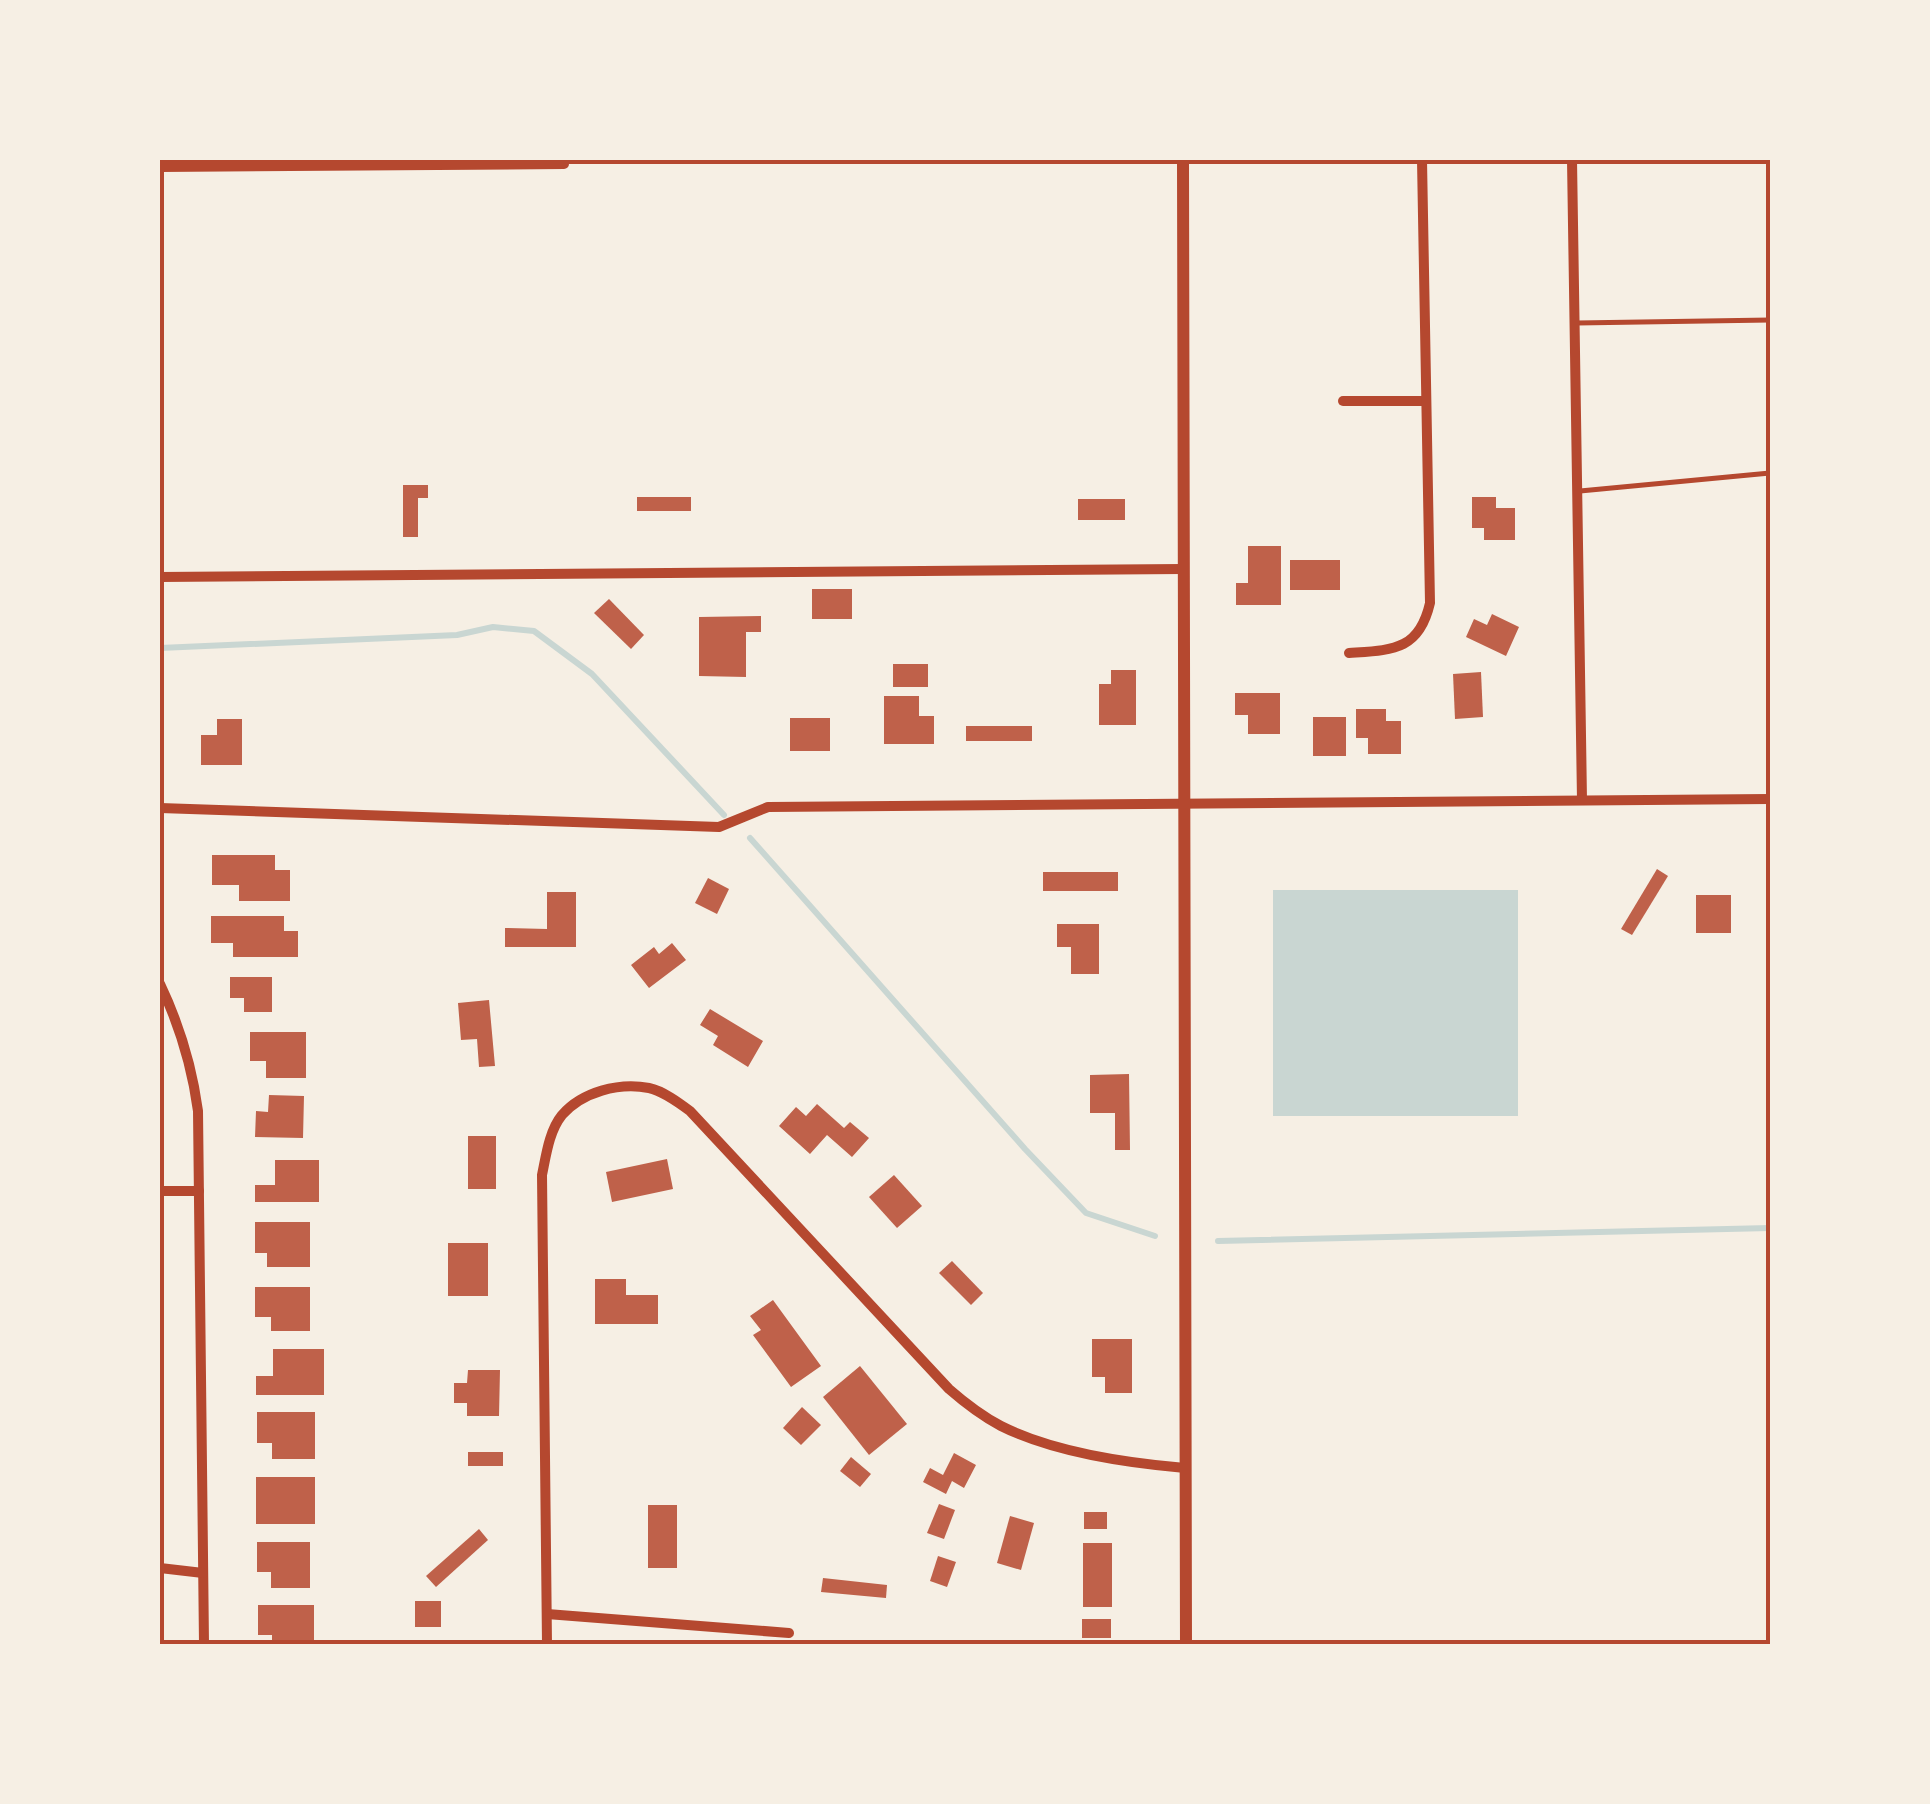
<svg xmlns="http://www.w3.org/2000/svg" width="1930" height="1804" viewBox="0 0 1930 1804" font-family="'IBM Plex Sans',sans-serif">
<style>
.water{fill:#c9d6d2}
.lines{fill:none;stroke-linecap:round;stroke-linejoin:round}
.stream{stroke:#c9d6d2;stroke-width:6}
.building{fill:#bf614a}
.service{stroke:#b5482f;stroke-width:5}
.minor{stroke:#b5482f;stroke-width:10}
.tertiary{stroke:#b5482f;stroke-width:12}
.neatline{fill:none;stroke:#b5482f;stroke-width:4}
</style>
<rect width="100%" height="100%" fill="#f6efe4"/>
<rect class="water" x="1273" y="890" width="245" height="226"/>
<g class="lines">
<g class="stream">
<polyline points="160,648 457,635 493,627 534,631 592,674 724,815"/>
<polyline points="750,838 1025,1149 1086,1213 1155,1236"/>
<polyline points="1218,1241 1770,1228"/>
</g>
</g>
<g class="building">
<polygon points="403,485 428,485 428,498 418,498 418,537 403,537"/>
<rect x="637" y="497" width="54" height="14"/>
<polygon points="1472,497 1496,497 1496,508 1515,508 1515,540 1484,540 1484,528 1472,528"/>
<rect x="1078" y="499" width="47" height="21"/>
<polygon points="1248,546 1281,546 1281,605 1236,605 1236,583 1248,583"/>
<rect x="1290" y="560" width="50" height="30"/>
<rect x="812" y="589" width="40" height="30"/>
<polygon points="609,599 644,635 631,649 594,613"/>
<polygon points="1492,614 1519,627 1506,656 1466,637 1474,619 1487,625"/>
<polygon points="761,616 761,632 746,632 746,677 699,676 699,617"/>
<rect x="893" y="664" width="35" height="23"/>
<polygon points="1111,670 1136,670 1136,725 1099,725 1099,684 1111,684"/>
<polygon points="1481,672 1483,717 1455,719 1453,674"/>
<polygon points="1235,693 1280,693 1280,734 1248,734 1248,715 1235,715"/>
<polygon points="884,696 919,696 919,716 934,716 934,744 884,744"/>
<polygon points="1356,709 1386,709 1386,721 1401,721 1401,754 1368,754 1368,738 1356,738"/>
<rect x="1313" y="717" width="33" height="39"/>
<rect x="790" y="718" width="40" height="33"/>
<polygon points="217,719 242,719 242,765 201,765 201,735 217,735"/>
<rect x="966" y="726" width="66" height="15"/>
<polygon points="212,855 275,855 275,870 290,870 290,901 239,901 239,885 212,885"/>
<polygon points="1657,869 1668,876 1632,935 1621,929"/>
<rect x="1043" y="872" width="75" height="19"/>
<polygon points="708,878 729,889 717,914 695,903"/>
<polygon points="547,892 576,892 576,947 505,947 505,928 547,929"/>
<rect x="1696" y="895" width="35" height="38"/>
<polygon points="211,916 284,916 284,931 298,931 298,957 233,957 233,943 211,943"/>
<polygon points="1057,924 1099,924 1099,974 1071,974 1071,947 1057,947"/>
<polygon points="672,943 686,960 649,988 631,965 654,947 659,954"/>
<polygon points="230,977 272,977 272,1012 244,1012 244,998 230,998"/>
<polygon points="489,1000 495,1066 479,1067 477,1039 461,1040 458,1003"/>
<polygon points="710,1009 763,1041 748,1067 713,1045 718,1036 700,1025"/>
<polygon points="250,1032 306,1032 306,1078 266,1078 266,1061 250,1061"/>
<polygon points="1129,1074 1130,1150 1115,1150 1115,1113 1090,1113 1090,1075"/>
<polygon points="269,1095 304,1096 303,1138 255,1137 256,1111 268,1112"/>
<polygon points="817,1104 844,1128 850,1122 869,1138 852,1157 827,1135 810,1154 779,1126 796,1107 806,1116"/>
<rect x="468" y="1136" width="28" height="53"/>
<polygon points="667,1159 673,1189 612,1202 606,1172"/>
<polygon points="275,1160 319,1160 319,1202 255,1202 255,1185 275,1185"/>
<polygon points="894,1175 922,1206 897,1228 869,1197"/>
<polygon points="255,1222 310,1222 310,1267 267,1267 267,1253 255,1253"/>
<rect x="448" y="1243" width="40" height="53"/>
<polygon points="952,1261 983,1293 971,1305 939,1273"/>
<polygon points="595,1279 626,1279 626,1295 658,1295 658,1324 595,1324"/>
<polygon points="255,1287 310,1287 310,1331 271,1331 271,1317 255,1317"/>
<polygon points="773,1300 821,1366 791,1387 753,1335 761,1330 750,1316"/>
<polygon points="1092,1339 1132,1339 1132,1393 1105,1393 1105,1377 1092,1377"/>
<polygon points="273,1349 324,1349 324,1395 256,1395 256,1376 273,1376"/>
<polygon points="860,1366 907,1424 869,1455 823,1397"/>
<polygon points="468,1370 500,1370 499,1416 467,1416 467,1403 454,1403 454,1383 467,1383"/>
<polygon points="802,1407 821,1425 801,1445 783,1428"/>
<polygon points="257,1412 315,1412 315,1459 272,1459 272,1443 257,1443"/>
<rect x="468" y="1452" width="35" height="14"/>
<polygon points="954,1453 976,1465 964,1488 952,1481 946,1494 923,1482 930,1468 943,1475"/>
<polygon points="851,1457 871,1474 860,1487 840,1471"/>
<rect x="256" y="1477" width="59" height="47"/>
<polygon points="939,1504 955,1510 944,1539 927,1533"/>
<rect x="648" y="1505" width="29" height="63"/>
<rect x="1084" y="1512" width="23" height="17"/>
<polygon points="1010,1516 1034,1523 1021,1570 997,1563"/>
<polygon points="479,1529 488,1540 436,1587 426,1576"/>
<polygon points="257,1542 310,1542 310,1588 271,1588 271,1572 257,1572"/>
<rect x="1083" y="1543" width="29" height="64"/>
<polygon points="938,1556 956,1562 947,1587 930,1581"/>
<polygon points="823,1578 887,1585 886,1598 821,1592"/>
<rect x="415" y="1601" width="26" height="26"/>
<polygon points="258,1605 314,1605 314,1644 272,1644 272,1635 258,1635"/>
<rect x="1082" y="1619" width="29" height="19"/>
</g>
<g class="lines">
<g class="service">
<polyline points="1577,323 1770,320"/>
<polyline points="1580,491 1770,473"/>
</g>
<g class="minor">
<polyline points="1572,160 1582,800"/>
<polyline points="160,167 564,164"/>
<polyline points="1343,401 1426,401"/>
<polyline points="160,577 1183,569"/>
<path d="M 1349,653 C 1392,650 1419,651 1430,603 L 1422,160"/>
<polyline points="160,808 719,827 768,807 1770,799"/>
<path d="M 160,984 C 180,1026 192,1066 198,1111 L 204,1644"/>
<polyline points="160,1191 199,1191"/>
<polyline points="160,1568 203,1573"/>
<polyline points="547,1614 789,1633"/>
<path d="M 547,1644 L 542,1175 C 546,1156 549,1131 562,1115 C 582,1092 619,1082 649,1088 C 663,1091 678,1102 690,1111 L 949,1389 C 965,1403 982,1416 1001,1426 C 1053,1452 1127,1463 1185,1468"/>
</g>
<polyline class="tertiary" points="1183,160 1186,1644"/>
</g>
<rect width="1930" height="1804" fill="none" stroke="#f6efe4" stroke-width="325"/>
<rect x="162" y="162" width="1606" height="1480" class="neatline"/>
</svg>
